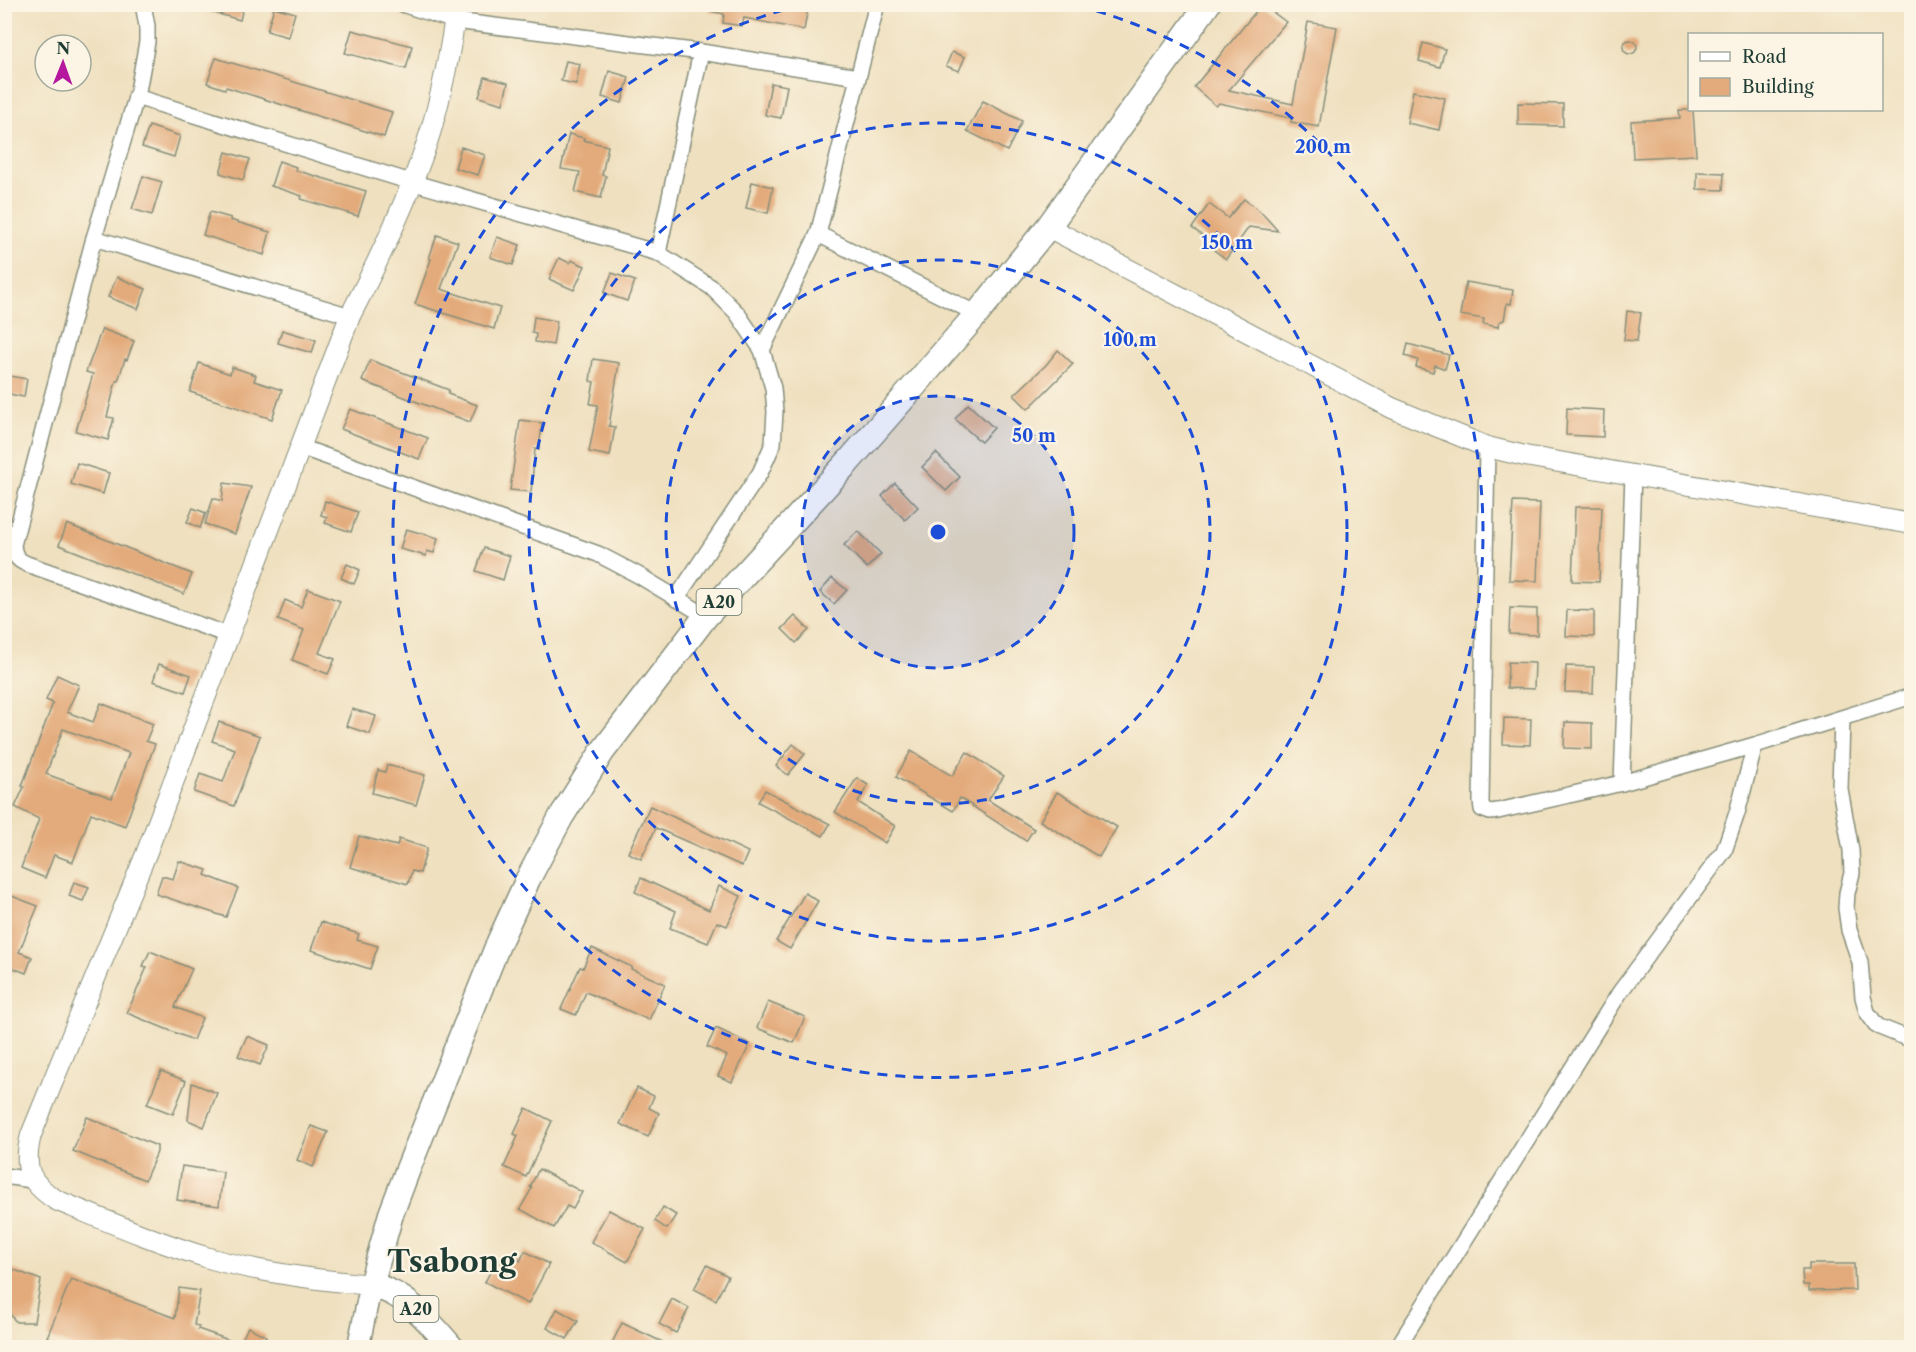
<svg xmlns="http://www.w3.org/2000/svg" width="1916" height="1352" viewBox="0 0 1916 1352" font-family="'Libre Caslon Text',serif">
<style>
.building{fill:#e3ab7c;fill-rule:evenodd}
.lines{fill:none;stroke-linecap:round;stroke-linejoin:round}
.minor-casing{stroke:#878e7a;stroke-width:18}
.tertiary-casing{stroke:#878e7a;stroke-width:22}
.secondary-casing{stroke:#878e7a;stroke-width:24}
.primary-casing{stroke:#878e7a;stroke-width:27}
.minor{stroke:#fff;stroke-width:15}
.tertiary{stroke:#fff;stroke-width:20}
.secondary{stroke:#fff;stroke-width:21}
.primary{stroke:#fff;stroke-width:24}
.ring{fill:none;stroke:#1d4ed8;stroke-width:3;stroke-dasharray:10 8}
.labels{text-anchor:middle;stroke-width:4.5;stroke-linejoin:round;paint-order:stroke}
.shield{fill:#fcf5e5;stroke:#617469;stroke-width:1.5}
.shield-label{font-size:16px;font-weight:bold;fill:#1f3d34}
.town-label{font-size:30px;font-weight:bold;fill:#1f3d34;stroke:#fcf5e5}
.centre{fill:#1d4ed8;stroke:#fcf5e5;stroke-width:3}
.ring-label{font-size:18px;text-anchor:middle;font-weight:bold;fill:#1d4ed8;stroke:#fcf5e5;stroke-width:4.5;stroke-linejoin:round;paint-order:stroke}
</style>
<rect width="100%" height="100%" fill="#fcf5e5"/>
<filter id="ink" filterUnits="userSpaceOnUse"><feTurbulence type="fractalNoise" baseFrequency=".0167" numOctaves="2"/><feDisplacementMap in="SourceGraphic" scale="12" xChannelSelector="R" yChannelSelector="G"/><feConvolveMatrix kernelMatrix="1 2 1 2 8 2 1 2 1" color-interpolation-filters="sRGB"/></filter>
<filter id="wash" filterUnits="userSpaceOnUse"><feTurbulence type="fractalNoise" baseFrequency=".008" numOctaves="4" result="noise"/><feDisplacementMap in="SourceGraphic" scale="24" xChannelSelector="R" yChannelSelector="G"/><feGaussianBlur stdDeviation="1.35" result="paint"/><feColorMatrix in="noise" values="0 0 0 0 0 0 0 0 0 0 0 0 0 0 0 0 0 1.4 0 .05"/><feComposite in="paint" operator="in"/></filter>
<g filter="url(#wash)">
<rect width="100%" height="100%" fill="#efe0bf"/>
<g id="blocks">
<g class="building">
<polygon points="202,4 244,4 240,20 201,9"/>
<polygon points="710,4 790,4 808,8 804,30 744,18 742,26 723,23 724,14 709,11"/>
<polygon points="1262,4 1286,22 1229,90 1293,104 1308,22 1337,27 1319,127 1291,122 1291,118 1219,103 1216,106 1194,87"/>
<polygon points="274,7 295,13 288,37 267,31"/>
<polygon points="352,30 412,46 406,69 345,53"/>
<circle cx="1630" cy="47" r="7"/>
<polygon points="1423,43 1445,49 1440,67 1419,61"/>
<polygon points="952,52 965,57 959,71 946,66"/>
<polygon points="216,58 392,112 384,137 226,87 225,89 207,83"/>
<polygon points="566,61 580,64 576,84 561,81"/>
<polygon points="609,71 629,77 622,103 602,97"/>
<polygon points="485,77 508,83 503,104 479,97"/>
<polygon points="771,83 787,86 781,118 765,115"/>
<polygon points="1413,91 1445,98 1439,130 1407,123"/>
<polygon points="983,101 1022,121 1007,151 967,131"/>
<polygon points="1518,103 1563,104 1563,126 1518,125"/>
<polygon points="1679,110 1693,110 1696,155 1633,158 1631,121 1680,118"/>
<polygon points="149,126 180,136 174,157 142,147"/>
<polygon points="569,134 584,138 583,140 608,146 602,175 606,176 601,198 575,192 580,172 561,169"/>
<polygon points="461,147 485,155 478,175 455,168"/>
<polygon points="226,152 250,159 243,180 220,173"/>
<polygon points="279,161 296,167 295,170 366,191 358,216 301,199 302,196 271,186"/>
<polygon points="1697,172 1724,173 1723,190 1697,189"/>
<polygon points="143,176 162,182 152,215 132,209"/>
<polygon points="752,182 773,187 768,213 746,208"/>
<polygon points="1244,199 1261,212 1278,231 1249,227 1226,259 1214,250 1217,246 1192,228 1209,204 1228,218"/>
<polygon points="210,212 231,218 230,220 270,232 264,255 203,235"/>
<polygon points="437,235 458,242 441,289 500,308 494,329 415,304 431,259 429,258"/>
<polygon points="497,237 520,245 513,265 490,257"/>
<polygon points="559,258 570,263 571,260 585,266 574,290 549,279"/>
<polygon points="612,273 635,281 627,301 604,293"/>
<polygon points="117,277 146,289 138,309 108,297"/>
<polygon points="1466,282 1513,290 1511,304 1507,303 1504,320 1499,322 1498,327 1483,324 1484,319 1460,315"/>
<polygon points="1627,311 1641,313 1637,341 1624,340"/>
<polygon points="534,317 557,321 553,345 535,342 536,334 532,333"/>
<polygon points="102,329 134,341 127,360 125,359 118,381 116,381 107,417 114,418 108,440 76,431 93,374 86,372"/>
<polygon points="282,330 316,340 312,353 278,343"/>
<polygon points="1408,344 1449,355 1445,369 1435,365 1433,372 1416,367 1418,360 1405,356"/>
<polygon points="1058,350 1073,364 1028,409 1014,395 1046,365"/>
<polygon points="593,359 619,363 609,426 615,427 610,456 589,452 598,405 590,404 594,382 590,381"/>
<polygon points="370,360 449,390 448,394 477,405 470,422 362,381"/>
<polygon points="199,363 230,374 232,367 256,375 254,381 282,390 272,419 190,392"/>
<polygon points="4,375 27,379 24,397 4,393"/>
<polygon points="968,404 994,428 981,442 955,419"/>
<polygon points="1567,408 1604,410 1603,437 1566,435"/>
<polygon points="350,409 428,438 419,459 341,429"/>
<polygon points="520,420 542,423 539,450 535,449 531,492 510,490"/>
<polygon points="936,453 960,477 946,491 922,467"/>
<polygon points="77,463 109,473 103,494 71,484"/>
<polygon points="224,483 251,487 235,534 205,524 213,498 222,501"/>
<polygon points="895,483 918,507 905,520 882,496"/>
<polygon points="325,501 358,512 351,532 325,523 327,517 321,515"/>
<polygon points="1513,502 1540,503 1537,581 1509,580"/>
<polygon points="1575,507 1602,507 1599,582 1572,581"/>
<polygon points="193,508 206,513 200,528 187,522"/>
<polygon points="67,524 192,574 184,594 59,545"/>
<polygon points="406,529 438,538 434,553 427,551 426,556 400,549"/>
<polygon points="858,531 881,554 867,568 844,545"/>
<polygon points="484,548 510,556 503,580 476,571"/>
<polygon points="347,564 360,570 354,584 341,578"/>
<polygon points="832,578 847,590 834,604 820,592"/>
<polygon points="308,589 340,601 319,653 335,659 328,674 292,660 304,630 278,620 285,600 301,607"/>
<polygon points="1510,608 1537,609 1537,635 1509,634"/>
<polygon points="1567,610 1594,611 1594,637 1566,636"/>
<polygon points="795,616 809,630 796,643 782,629"/>
<polygon points="1508,662 1535,663 1534,689 1507,688"/>
<polygon points="159,664 191,675 185,692 153,681"/>
<polygon points="1566,666 1594,667 1593,693 1565,692"/>
<path d="M 57,675 L 79,685 L 67,712 L 93,722 L 101,703 L 153,724 L 146,741 L 155,744 L 125,826 L 91,813 L 73,862 L 54,855 L 45,878 L 21,868 L 39,819 L 15,807 L 24,787 L 22,786 L 53,703 L 46,700 ZM 63,729 L 129,753 L 112,798 L 46,774 Z"/>
<polygon points="352,709 376,716 370,734 346,726"/>
<polygon points="1504,718 1531,719 1530,745 1503,744"/>
<polygon points="219,722 260,736 234,806 194,792 200,774 223,782 235,749 212,741"/>
<polygon points="1565,722 1592,723 1592,749 1564,748"/>
<polygon points="793,744 805,754 788,775 776,766"/>
<polygon points="911,751 952,776 967,752 1004,776 988,800 1034,829 1026,841 960,798 953,811 896,777"/>
<polygon points="387,765 425,775 416,805 372,793 378,770 385,772"/>
<polygon points="857,778 868,785 858,802 895,826 885,843 835,812"/>
<polygon points="765,790 830,824 823,836 758,802"/>
<polygon points="1057,792 1117,827 1099,857 1040,821"/>
<polygon points="650,806 748,852 742,866 656,828 641,859 628,853"/>
<polygon points="359,836 397,846 399,839 427,848 420,873 412,871 408,884 350,867"/>
<polygon points="179,861 207,870 205,875 238,888 226,917 156,894 162,876 173,879"/>
<polygon points="641,878 709,910 719,886 741,896 727,926 717,922 708,943 670,928 676,911 635,892"/>
<polygon points="74,882 89,887 83,901 69,896"/>
<polygon points="4,893 38,906 19,952 32,957 26,973 13,968 5,987"/>
<polygon points="805,893 818,901 790,949 776,941"/>
<polygon points="321,922 359,934 357,940 378,946 370,969 311,950"/>
<polygon points="592,948 632,967 631,969 665,984 649,1020 586,992 576,1015 561,1009 580,967 583,968"/>
<polygon points="150,951 192,969 175,1007 202,1018 193,1040 127,1013 147,967 143,966"/>
<polygon points="768,1002 805,1017 794,1043 757,1028"/>
<polygon points="716,1028 750,1044 732,1082 718,1076 727,1056 707,1047"/>
<polygon points="247,1036 269,1045 260,1065 238,1056"/>
<polygon points="161,1071 186,1081 173,1114 147,1104"/>
<polygon points="192,1083 217,1093 204,1127 188,1120"/>
<polygon points="637,1088 654,1096 649,1108 659,1113 648,1137 620,1124"/>
<polygon points="526,1108 552,1121 526,1177 504,1167 518,1136 514,1134"/>
<polygon points="87,1117 157,1146 157,1152 145,1180 73,1151"/>
<polygon points="311,1126 328,1132 313,1167 297,1160"/>
<polygon points="182,1166 223,1172 219,1206 177,1200"/>
<polygon points="539,1169 582,1192 573,1209 567,1206 554,1228 520,1209 532,1188 530,1187"/>
<polygon points="663,1207 676,1215 667,1229 655,1221"/>
<polygon points="609,1210 645,1229 627,1262 591,1242"/>
<polygon points="525,1251 549,1264 528,1304 485,1282 497,1259 509,1265 513,1257 520,1261"/>
<polygon points="1809,1264 1854,1264 1855,1290 1809,1291 1809,1285 1803,1285 1802,1270 1809,1270"/>
<polygon points="707,1265 728,1276 716,1300 694,1289"/>
<polygon points="4,1266 41,1280 34,1322 16,1322 10,1314 4,1313"/>
<polygon points="71,1279 175,1318 179,1288 200,1291 194,1325 199,1326 198,1329 240,1344 248,1327 266,1336 260,1347 75,1347 47,1337"/>
<polygon points="672,1299 689,1308 676,1333 659,1324"/>
<polygon points="557,1309 578,1321 567,1339 547,1328"/>
<polygon points="622,1323 673,1347 610,1347"/>
</g>
</g>
</g>
<g filter="url(#ink)">
<use href="#blocks" fill-opacity="0" stroke="#878e7a" stroke-width="1.5"/>
<g class="lines">
<defs>
<g id="minor">
<polyline points="402,4 455,21 701,52 858,77"/>
<polyline points="136,97 411,182 658,253 711,287 737,313 762,350"/>
<polyline points="818,234 977,314"/>
<polyline points="94,238 138,91 147,42 147,26 143,4"/>
<polyline points="658,253 701,52"/>
<polyline points="300,447 598,554 638,575 706,616"/>
<polyline points="1487,447 1481,802 1482,809 1490,812 1498,811 1622,783 1755,745 1912,696"/>
<polyline points="676,599 760,473 773,444 775,412 773,388 762,350 818,234 877,4"/>
<path d="M 228,635 L 27,564 C 17,560 14,555 13,545 L 94,238 L 350,316"/>
<polyline points="1842,719 1840,789 1851,850 1852,873 1847,893 1846,908 1849,930 1860,962 1863,997 1867,1012 1877,1026 1912,1040"/>
<polyline points="1622,783 1633,475"/>
<polyline points="4,1176 32,1180"/>
<polyline points="1397,1348 1620,992 1724,851 1737,813 1755,745"/>
</g>
<g id="tertiary">
<polyline points="1048,227 1392,408 1487,447 1525,456 1912,524"/>
<path d="M 371,1285 C 318,1280 263,1273 212,1259 C 158,1243 107,1221 56,1200 C 28,1182 23,1167 31,1135 L 146,854 L 350,316 C 380,258 412,192 431,130 C 443,89 451,47 457,4"/>
</g>
<polyline id="secondary" points="358,1348 371,1285"/>
<path id="primary" d="M 452,1348 C 429,1321 406,1293 371,1285 L 391,1214 L 408,1169 L 499,942 L 528,879 L 561,817 L 602,752 L 706,616 L 848,462 L 977,314 L 1048,227 L 1208,4"/>
</defs>
<use href="#minor" class="minor-casing"/>
<use href="#tertiary" class="tertiary-casing"/>
<use href="#secondary" class="secondary-casing"/>
<use href="#primary" class="primary-casing"/>
<use href="#minor" class="minor"/>
<use href="#tertiary" class="tertiary"/>
<use href="#secondary" class="secondary"/>
<use href="#primary" class="primary"/>
</g>
</g>
<circle cx="938" cy="532" r="136" fill="#1d4ed8" fill-opacity=".12"/>
<g class="ring">
<circle cx="938" cy="532" r="136"/>
<circle cx="938" cy="532" r="272"/>
<circle cx="938" cy="532" r="409"/>
<path d="M1079 6A545 545 0 1 1 797 6"/>
</g>
<g class="labels">
<g class="shield">
<rect x="696.5" y="589" width="45" height="26" rx="4.5"/>
<rect x="393.5" y="1296" width="45" height="26" rx="4.5"/>
</g>
<g class="shield-label">
<text x="719" y="608">A20</text>
<text x="416" y="1315">A20</text>
</g>
<g class="town-label">
<text x="452" y="1272">Tsabong</text>
</g>
</g>
<circle cx="938" cy="532" r="9" class="centre"/>
<g class="ring-label">
<text x="1323" y="153">200 m</text>
<text x="1227" y="249">150 m</text>
<text x="1130" y="346">100 m</text>
<text x="1034" y="442">50 m</text>
</g>
<rect width="1916" height="1352" fill="none" stroke="#fcf5e5" stroke-width="24"/>
<rect x="1688" y="33" width="195" height="78" fill="#fcf5e5" stroke="#a4ab9e" stroke-width="1.5"/>
<rect x="1700" y="52" width="30" height="9" fill="#ffffff" stroke="#a4ab9e" stroke-width="1.5"/>
<text x="1742" y="63" font-size="18" fill="#1f3d34">Road</text>
<rect x="1700" y="78" width="30" height="18" fill="#e3ab7c" stroke="#a4ab9e" stroke-width="1.5"/>
<text x="1742" y="93" font-size="18" fill="#1f3d34">Building</text>
<g transform="translate(63 63) rotate(1)"><circle r="28" fill="#fcf5e5" stroke="#a4ab9e" stroke-width="1.5"/>
<path d="M0-4.5L10 22L0 15L-10 22Z" fill="#b5179e"/>
<text y="-9" font-size="16" font-weight="bold" text-anchor="middle" fill="#1f3d34">N</text>
</g>
</svg>
